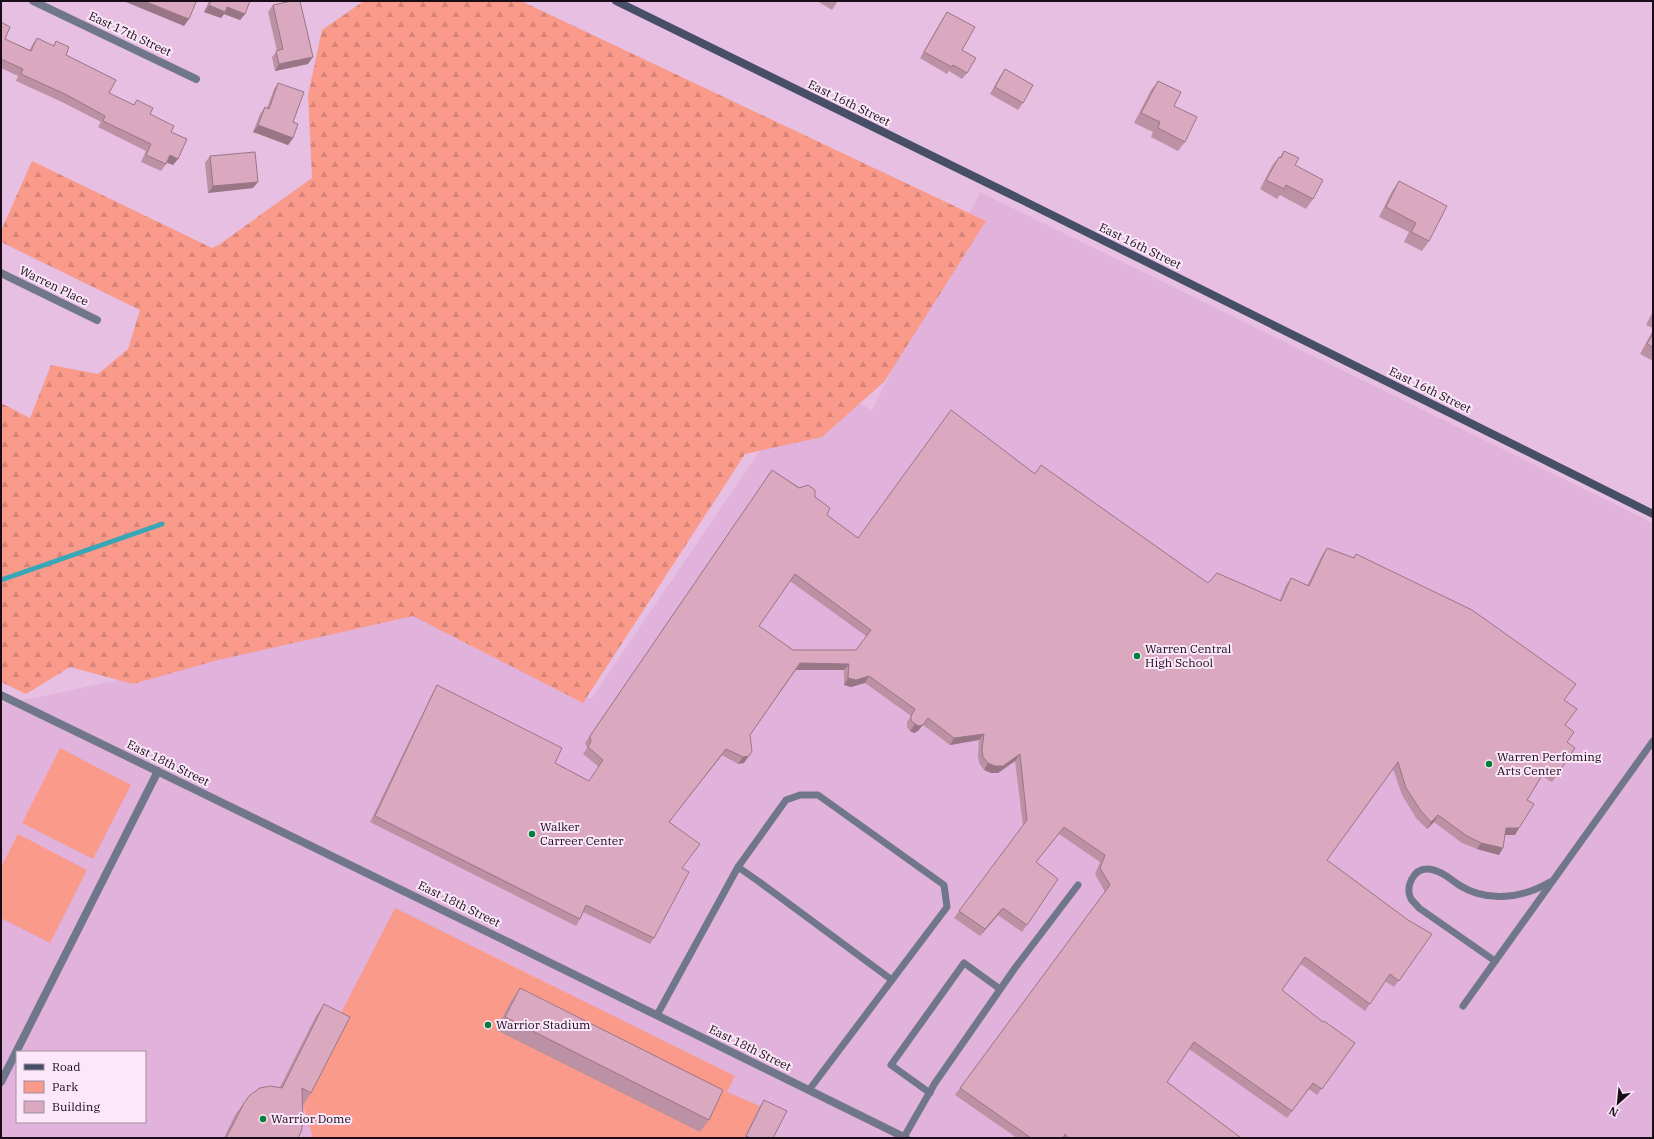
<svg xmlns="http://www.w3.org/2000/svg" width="1654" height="1139" viewBox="0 0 1654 1139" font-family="'IBM Plex Serif',serif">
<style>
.built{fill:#e1b3dc;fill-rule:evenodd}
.forest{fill:url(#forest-firs)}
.green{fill:#f99a8b}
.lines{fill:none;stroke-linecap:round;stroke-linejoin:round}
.stream{stroke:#37a7b8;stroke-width:5}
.lane{stroke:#71778a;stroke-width:7}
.street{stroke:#71778a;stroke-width:8}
.secondary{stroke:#464e68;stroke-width:8}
.wall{fill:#bc91a4;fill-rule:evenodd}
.shaded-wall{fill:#997686}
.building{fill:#dba9bf;stroke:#997686;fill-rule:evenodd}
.poi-dot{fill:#007e37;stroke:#fbe7f9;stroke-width:1.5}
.labels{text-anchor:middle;stroke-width:4;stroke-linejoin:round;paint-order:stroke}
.street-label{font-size:12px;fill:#190c18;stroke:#fbe7f9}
.poi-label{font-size:12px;fill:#190c18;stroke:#fbe7f9;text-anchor:start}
</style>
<defs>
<pattern id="forest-firs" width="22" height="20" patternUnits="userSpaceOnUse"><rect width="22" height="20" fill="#f99a8b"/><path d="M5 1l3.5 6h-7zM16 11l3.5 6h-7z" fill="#d58477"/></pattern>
</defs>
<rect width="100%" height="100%" fill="#e7bfe2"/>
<path class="built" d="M 980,192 L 1653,523 L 1653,1138 L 1,1138 L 1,703 L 35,698 L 421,614 L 591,699 L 809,378 L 872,410 ZM 17,1052 L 145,1052 L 145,1122 L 17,1122 Z"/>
<polygon class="forest" points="364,1 521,1 986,221 884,382 822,437 745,454 583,703 413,616 218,660 133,684 70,667 26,694 1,682 1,403 30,418 51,365 98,374 128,349 140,310 1,242 1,231 32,161 212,248 220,244 312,178 308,95 322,30"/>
<g class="green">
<polygon points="60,748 131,785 93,859 22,823"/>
<polygon points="18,834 87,870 50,943 1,918 1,867"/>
<polygon points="395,908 735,1076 727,1092 760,1106 744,1138 311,1138 312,1134 303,1105 342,1029 341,1013"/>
</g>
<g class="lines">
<polyline class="stream" points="1,580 162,524"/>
<g class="lane">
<polyline points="738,867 758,881 892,980"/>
<path d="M 1495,961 L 1419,908 C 1417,905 1413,902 1411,899 C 1405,887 1413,869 1427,869 C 1439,869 1450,879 1459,885 C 1487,903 1523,898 1550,882"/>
<polyline points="1463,1006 1653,741"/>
<polyline points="657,1015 738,867 786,800 800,795 818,795 944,885 947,907 809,1090"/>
<polyline points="930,1093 891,1065 964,963 1000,989"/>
<polyline points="904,1137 935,1083 1015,968 1078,885"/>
</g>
<g class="street">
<polyline points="33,1 196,79"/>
<polyline points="1,273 97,320"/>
<polyline points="1,695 504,940 906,1138"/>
<polyline points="1,1082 158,771"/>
</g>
<polyline class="secondary" points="616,1 1020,199 1653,514"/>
</g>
<g class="wall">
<polygon points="209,1 250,1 245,14 240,20 224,14 221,18 204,12"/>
<polygon points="817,1 838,1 832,10"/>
<polygon points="273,5 308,64 275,71 272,57 277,51 268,12"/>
<polygon points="947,12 962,50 967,73 962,79 949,71 947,74 920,58 943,18"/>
<polygon points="1,22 5,39 30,50 32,45 37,38 53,46 56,41 66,55 109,93 133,105 137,100 150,114 171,132 178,159 173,165 167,163 161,171 141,162 146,151 98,127 101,122 62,102 16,81 18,76 1,68"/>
<polygon points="1005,69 1023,103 1018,110 990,94 1000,76"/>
<polygon points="1158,81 1174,106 1185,142 1178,151 1151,137 1153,132 1134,123 1151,90"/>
<polygon points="278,83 293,122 293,138 288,145 253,132 260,114 265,107 267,108 274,89"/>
<polygon points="1284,151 1295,165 1313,199 1306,209 1280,195 1277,199 1260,189 1272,166 1279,157 1280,157"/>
<polygon points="210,156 253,188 208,193 205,163"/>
<polygon points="1399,181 1429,241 1422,251 1404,242 1409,232 1379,217 1392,191"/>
<polygon points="1653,311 1653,328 1646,325"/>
<polygon points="1653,330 1653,361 1640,354"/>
<path d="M 1041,465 L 1208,583 L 1280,600 L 1286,585 L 1291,578 L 1307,586 L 1322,555 L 1327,548 L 1353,558 L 1356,554 L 1564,700 L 1565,725 L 1567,742 L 1575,748 L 1552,782 L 1542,776 L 1527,800 L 1519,828 L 1515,835 L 1505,835 L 1499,855 L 1477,849 L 1462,843 L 1434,822 L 1427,829 L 1416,818 L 1402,795 L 1393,769 L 1327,860 L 1408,920 L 1432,934 L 1394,987 L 1385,981 L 1365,1011 L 1301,964 L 1282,990 L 1323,1022 L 1355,1043 L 1317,1095 L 1309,1089 L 1287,1118 L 1189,1049 L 1167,1082 L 1241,1138 L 1017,1138 L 955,1095 L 1105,892 L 1095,874 L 1100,862 L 1059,834 L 1036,862 L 1058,879 L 1022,932 L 998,915 L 980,936 L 954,918 L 1023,826 L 1015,761 L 998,773 L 991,773 L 984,770 L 979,763 L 978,755 L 979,740 L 950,745 L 923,725 L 918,731 L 914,733 L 910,731 L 907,727 L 907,722 L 911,716 L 865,683 L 851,687 L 844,685 L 844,670 L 796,670 L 750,735 L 744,763 L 738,764 L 722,755 L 669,822 L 682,868 L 654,938 L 650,944 L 583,912 L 580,919 L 576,926 L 370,822 L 433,692 L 437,685 L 555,763 L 589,781 L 599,767 L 583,754 L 587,748 L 585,743 L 772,470 L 815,497 L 827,515 L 858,538 L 1035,474 ZM 790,581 L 866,636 L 856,650 L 793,650 L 759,626 Z"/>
<polygon points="520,988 709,1120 700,1132 496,1030 511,1001"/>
<polygon points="324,1004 311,1093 303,1105 298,1138 224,1138 235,1115 244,1103 280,1087 316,1016"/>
<polygon points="764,1100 773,1138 744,1138 760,1106"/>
</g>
<g class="shaded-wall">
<polygon points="127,1 144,1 189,19 184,26 126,2"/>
<polygon points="209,5 227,7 245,14 240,20 224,14 221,18 204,12"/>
<polygon points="313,57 308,64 275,71 279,64"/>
<polygon points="258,125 293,138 288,145 253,132"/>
<polygon points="170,155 178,159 173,165 166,162"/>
<polygon points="258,182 253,188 208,193 213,186"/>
<polygon points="800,663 849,664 844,670 796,670"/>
<polygon points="869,676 865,683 851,687 844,685 848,678"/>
<polygon points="928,718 918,731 914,733 910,731 915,724"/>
<polygon points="984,734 979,740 950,745 954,738"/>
<polygon points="726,749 722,755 664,828 669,822"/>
<polygon points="1020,754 1015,761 998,773 991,773 984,770 988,763"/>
<polygon points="749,756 744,763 738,764 743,757"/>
<polygon points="1438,815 1434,822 1427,829 1431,822"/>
<polygon points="1506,828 1519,828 1515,835 1502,835"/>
<polygon points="1481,843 1503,848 1499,855 1477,849"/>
<polygon points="1003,908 998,915 980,936 985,929"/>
</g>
<g class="building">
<polygon points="144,1 194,1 196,2 189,19"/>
<polygon points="211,1 250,1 245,14 227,7 225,12 209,5"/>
<polygon points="292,1 300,1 313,57 279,64 276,51 283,49 273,5"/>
<polygon points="947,12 975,27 962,50 976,58 967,73 953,65 952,67 924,52"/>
<polygon points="1,22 10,27 5,39 31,51 37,38 54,46 56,41 69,47 66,55 116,80 109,93 134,105 137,100 153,108 150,114 174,126 171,132 187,139 178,159 170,155 166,164 146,155 151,144 103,121 105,116 67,95 21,74 23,69 1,59"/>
<polygon points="1005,69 1033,85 1023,103 995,87"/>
<polygon points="1158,81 1181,92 1174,106 1197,117 1185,142 1158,128 1160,122 1141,113"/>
<polygon points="278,83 304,92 293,122 298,124 293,138 258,125 265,107 269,109"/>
<polygon points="1284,151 1299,158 1295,165 1323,180 1313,199 1286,185 1284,189 1266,180 1279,157 1281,158"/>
<polygon points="255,152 258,182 213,186 210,156"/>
<polygon points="1399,181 1447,206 1429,241 1411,232 1416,223 1386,207"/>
<polygon points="1653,333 1653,347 1647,344"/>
<path d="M 951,410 L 1035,474 L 1041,465 L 1208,583 L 1217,573 L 1281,601 L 1291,578 L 1309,586 L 1327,548 L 1354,558 L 1356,554 L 1472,610 L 1576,684 L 1564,700 L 1577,709 L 1565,725 L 1574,732 L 1567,742 L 1575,748 L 1557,775 L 1546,769 L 1527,800 L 1534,804 L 1519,828 L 1506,828 L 1503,848 L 1481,843 L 1467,836 L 1438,815 L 1431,822 L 1421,811 L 1406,788 L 1398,762 L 1327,860 L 1408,920 L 1432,934 L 1399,981 L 1390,974 L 1370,1004 L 1305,957 L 1282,990 L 1323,1022 L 1324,1021 L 1355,1043 L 1322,1089 L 1313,1083 L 1292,1111 L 1194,1042 L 1167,1082 L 1241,1138 L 1069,1138 L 1065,1134 L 1063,1138 L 1031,1138 L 960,1088 L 1110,885 L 1100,868 L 1105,855 L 1064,827 L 1036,862 L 1058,879 L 1027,925 L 1003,908 L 985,929 L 959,911 L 1027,820 L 1020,754 L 1003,766 L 995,766 L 988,763 L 983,757 L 982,749 L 984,734 L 954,738 L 928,718 L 923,725 L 919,726 L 915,724 L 911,720 L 911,716 L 915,709 L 869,676 L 856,680 L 848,678 L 849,664 L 800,663 L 750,735 L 752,751 L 749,756 L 743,757 L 726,749 L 669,822 L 700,844 L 682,868 L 689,872 L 654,938 L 586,905 L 580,919 L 375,816 L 437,685 L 562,748 L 555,763 L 589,781 L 603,760 L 588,747 L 591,741 L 590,736 L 772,470 L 799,488 L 808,485 L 815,490 L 815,497 L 830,508 L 827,515 L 858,538 ZM 795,574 L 871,630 L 856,650 L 793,650 L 759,626 Z"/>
<polygon points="520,988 723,1090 709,1120 505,1017"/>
<polygon points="324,1004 350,1017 311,1093 302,1088 303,1122 301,1132 298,1138 226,1138 244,1103 250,1095 260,1088 270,1086 282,1088"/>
<polygon points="764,1100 787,1111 773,1138 751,1138 746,1136"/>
</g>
<g class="poi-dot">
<circle cx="1137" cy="656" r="4"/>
<circle cx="1489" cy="764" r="4"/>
<circle cx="532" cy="834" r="4"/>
<circle cx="488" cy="1025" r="4"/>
<circle cx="263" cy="1119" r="4"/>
</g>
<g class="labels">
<g class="street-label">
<text transform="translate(130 34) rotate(25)" y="4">East 17th Street</text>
<text transform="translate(849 103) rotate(26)" y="4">East 16th Street</text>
<text transform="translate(1140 246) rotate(26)" y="4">East 16th Street</text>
<text transform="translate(54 286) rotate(26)" y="4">Warren Place</text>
<text transform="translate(1430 390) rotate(26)" y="4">East 16th Street</text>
<text transform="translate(168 763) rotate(26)" y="4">East 18th Street</text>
<text transform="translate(459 904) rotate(26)" y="4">East 18th Street</text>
<text transform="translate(750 1048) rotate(26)" y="4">East 18th Street</text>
</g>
<g class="poi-label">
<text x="1145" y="653">Warren Central<tspan x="1145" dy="14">High School</tspan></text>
<text x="1497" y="761">Warren Perfoming<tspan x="1497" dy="14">Arts Center</tspan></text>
<text x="540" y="831">Walker<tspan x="540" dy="14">Carreer Center</tspan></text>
<text x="496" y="1029">Warrior Stadium</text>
<text x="271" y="1123">Warrior Dome</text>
</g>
</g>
<rect width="1654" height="1139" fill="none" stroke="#190c18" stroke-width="4"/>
<rect x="16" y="1051" width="130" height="72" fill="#fbe7f9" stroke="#a18f9f"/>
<rect x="24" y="1064" width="20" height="6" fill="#464e68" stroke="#a18f9f"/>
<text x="52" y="1071" font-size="12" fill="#190c18">Road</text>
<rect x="24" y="1081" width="20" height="12" fill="#f99a8b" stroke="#a18f9f"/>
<text x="52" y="1091" font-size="12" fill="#190c18">Park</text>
<rect x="24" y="1101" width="20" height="12" fill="#dba9bf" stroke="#a18f9f"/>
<text x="52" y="1111" font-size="12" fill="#190c18">Building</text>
<g transform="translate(1618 1103) rotate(207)" stroke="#fbe7f9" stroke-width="3" paint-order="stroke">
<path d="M0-3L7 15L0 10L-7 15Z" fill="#190c18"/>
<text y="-6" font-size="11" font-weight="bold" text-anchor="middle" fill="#190c18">N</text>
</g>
</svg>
